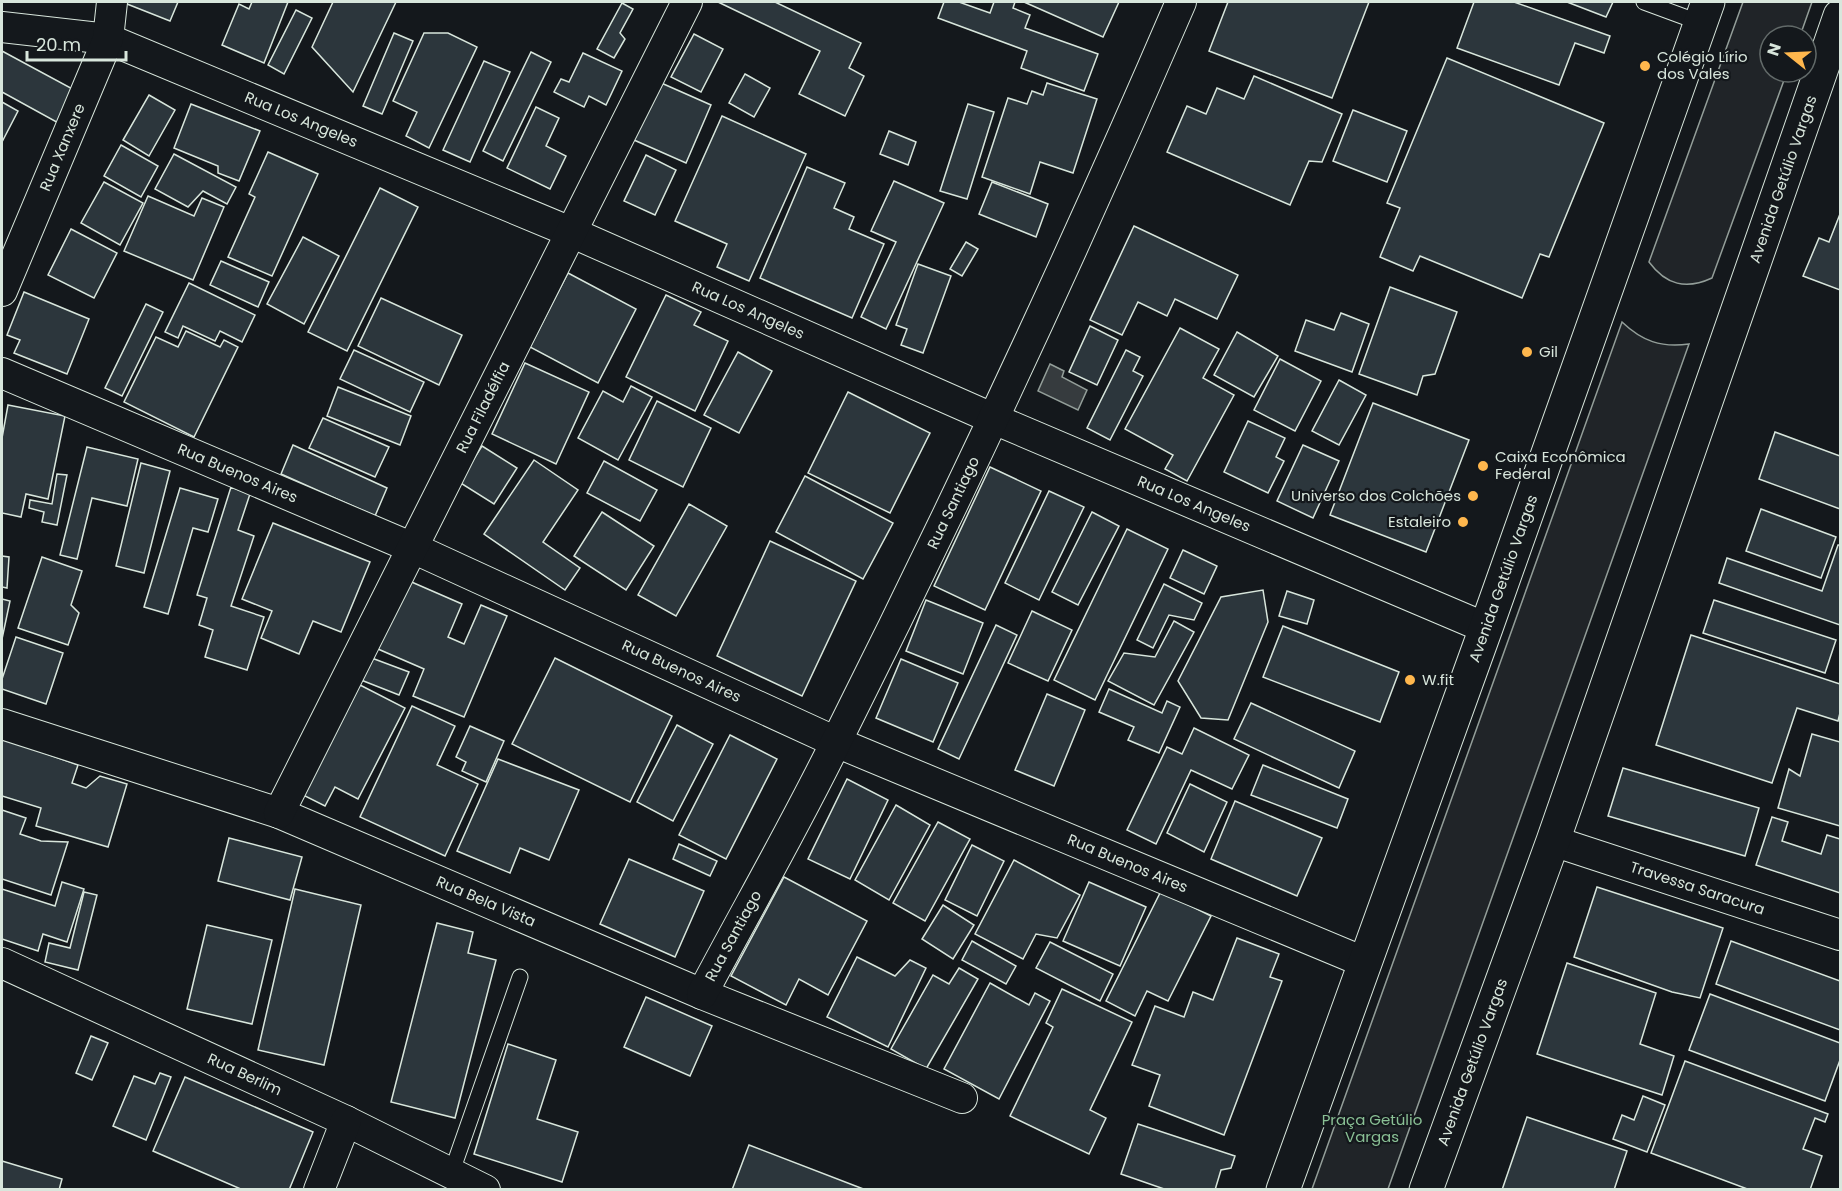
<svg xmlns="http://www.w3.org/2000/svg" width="1842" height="1191" viewBox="0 0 1842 1191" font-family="Poppins,sans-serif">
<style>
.green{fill:#202428;stroke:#939e99;stroke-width:1.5}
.water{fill:#363b3e;stroke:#939e99;stroke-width:1.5}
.building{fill:#2c363c;stroke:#d8e6dc;stroke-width:1.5}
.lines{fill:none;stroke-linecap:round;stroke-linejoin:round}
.service-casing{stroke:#d8e6dc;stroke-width:17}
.minor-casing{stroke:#d8e6dc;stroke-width:32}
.primary-casing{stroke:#d8e6dc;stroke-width:35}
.service{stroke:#14181c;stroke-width:15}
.minor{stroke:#14181c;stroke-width:30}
.primary{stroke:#14181c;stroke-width:33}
.poi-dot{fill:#ffb74d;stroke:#14181c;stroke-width:2}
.labels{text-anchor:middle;stroke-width:4.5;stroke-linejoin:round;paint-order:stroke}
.poi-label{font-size:15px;fill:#d8e6dc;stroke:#14181c;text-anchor:start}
.street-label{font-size:15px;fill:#d8e6dc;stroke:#14181c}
.park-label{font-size:15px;fill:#8ac095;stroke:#14181c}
</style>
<rect width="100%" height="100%" fill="#14181c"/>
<g class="green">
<path d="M 1743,2 L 1812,2 L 1800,36 L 1770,36 L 1770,72 L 1787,72 L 1712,278 C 1686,290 1666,285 1649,262 Z"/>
<path d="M 1622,322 C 1642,341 1661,348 1689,344 L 1388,1189 L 1312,1189 Z"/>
</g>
<polygon class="water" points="1050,364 1064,371 1062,377 1087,390 1078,410 1038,391"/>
<g class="building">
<polygon points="122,2 178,2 170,21"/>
<polygon points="252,2 288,2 264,63 222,45 239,4 249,9"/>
<polygon points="333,2 396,2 353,92 312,47"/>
<polygon points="718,2 775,2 861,43 849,68 864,76 845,116 799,94 820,51"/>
<polygon points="944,2 959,2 990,13 994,2 1015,2 1013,8 1030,15 1025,28 1098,54 1084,91 1021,68 1027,51 938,18"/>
<polygon points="1024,2 1119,2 1103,37"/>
<polygon points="1228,2 1369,2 1332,98 1209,51"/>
<polygon points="1474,2 1514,2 1610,36 1604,53 1575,43 1559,85 1457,48"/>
<polygon points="1567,2 1613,2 1606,17"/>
<polygon points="622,3 633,9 620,33 625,39 614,58 597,49"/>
<polygon points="296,10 312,18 284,74 268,65"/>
<polygon points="394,33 413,41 382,114 363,106"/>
<polygon points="424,33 448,33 477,47 429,148 406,136 417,112 393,101"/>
<polygon points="694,34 723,49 701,92 671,77"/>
<polygon points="2,51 80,93 62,125 2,92"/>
<polygon points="531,52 551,62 503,161 483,151"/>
<polygon points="583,53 622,71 606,105 589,96 584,107 554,92 561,79 569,82"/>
<polygon points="1447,58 1604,123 1549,257 1540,254 1522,298 1420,256 1413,271 1380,257 1400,208 1387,203"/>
<polygon points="484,61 510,72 470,162 443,150"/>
<polygon points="745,74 770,88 754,117 729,103"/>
<polygon points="1254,76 1342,114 1322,162 1309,161 1290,205 1167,152 1187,106 1206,114 1217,88 1244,99"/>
<polygon points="659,82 711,105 686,163 634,140"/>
<polygon points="1047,83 1097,99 1073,173 1040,162 1030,194 982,177 1008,98 1027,104 1032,91 1043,95"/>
<polygon points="149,95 175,110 149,156 123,140"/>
<polygon points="2,102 18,111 2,142"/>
<polygon points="191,104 260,131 239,181 218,173 218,166 174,148"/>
<polygon points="968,104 994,112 967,199 940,191"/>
<polygon points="536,107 559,118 546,146 566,156 550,189 507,168"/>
<polygon points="1353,110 1407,131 1387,182 1333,161"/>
<polygon points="722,116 806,154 749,281 717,267 727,244 675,221"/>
<polygon points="889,131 916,142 908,165 880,154"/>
<polygon points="121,145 158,166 141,197 104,176"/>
<polygon points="268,152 318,174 272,276 228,257 255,197 249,194"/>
<polygon points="174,154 236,187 227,204 203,191 188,207 155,189"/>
<polygon points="646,155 676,170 655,215 624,201"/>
<polygon points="807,167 845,183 834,208 854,217 849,229 884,244 852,318 760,278"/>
<polygon points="894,181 944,203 886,329 861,317 896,242 871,231"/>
<polygon points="104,182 143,203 120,245 81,223"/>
<polygon points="992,182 1048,204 1036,237 979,214"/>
<polygon points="380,188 418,207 347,351 308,332"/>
<polygon points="148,196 194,216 202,198 224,207 193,280 124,251"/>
<polygon points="1840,214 1840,290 1803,276 1819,238 1829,242"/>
<polygon points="1134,226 1238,275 1217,319 1175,299 1167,316 1138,302 1122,335 1090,320"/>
<polygon points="71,229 117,253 94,298 48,275"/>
<polygon points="303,237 339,256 304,324 267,304"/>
<polygon points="966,242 978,249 962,276 950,269"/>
<polygon points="221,261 269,282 258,307 210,285"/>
<polygon points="918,264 951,276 923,353 901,345 907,329 896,325"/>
<polygon points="568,273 636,309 598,383 530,347"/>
<polygon points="189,283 255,315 242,342 220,331 215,341 183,326 178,338 165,332"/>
<polygon points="1390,287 1457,312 1435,374 1423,376 1417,395 1359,374"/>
<polygon points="24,292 89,319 67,374 14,353 20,340 7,335"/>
<polygon points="666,295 701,312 694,325 728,341 695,411 626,377"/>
<polygon points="381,298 462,335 439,385 358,346"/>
<polygon points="146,304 163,312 122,396 105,388"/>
<polygon points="1341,313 1369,324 1352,372 1295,351 1306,320 1334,330"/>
<polygon points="1090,326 1118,340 1097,385 1069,372"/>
<polygon points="1180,328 1219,349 1203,378 1234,395 1187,481 1165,469 1173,455 1125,429"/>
<polygon points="186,331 220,347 224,340 238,347 194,437 124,402 156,337 178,347"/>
<polygon points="1237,332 1278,356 1254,397 1214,375"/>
<polygon points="354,350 424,382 410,412 340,379"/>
<polygon points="1126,350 1140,357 1133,371 1143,376 1110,440 1087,428"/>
<polygon points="738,352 772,371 739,433 704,415"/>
<polygon points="1280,359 1321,381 1295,431 1254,410"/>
<polygon points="525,363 589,392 556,464 492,434"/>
<polygon points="1339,380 1366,395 1339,445 1312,431"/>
<polygon points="631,386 652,397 618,460 578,438 603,391 623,402"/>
<polygon points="338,387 411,416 400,445 327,416"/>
<polygon points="848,392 930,433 890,513 808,473"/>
<polygon points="657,401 711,428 683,487 629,460"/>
<polygon points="1373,403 1469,440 1426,552 1330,515"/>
<polygon points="8,405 65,416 48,499 26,494 21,517 2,513 2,438"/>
<polygon points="323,418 389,447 375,477 309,448"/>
<polygon points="1248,421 1285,438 1276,457 1284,461 1268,493 1224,472"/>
<polygon points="1775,432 1840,456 1840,509 1759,479"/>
<polygon points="293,445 387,488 375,516 281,474"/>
<polygon points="1303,445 1339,461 1313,518 1277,501"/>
<polygon points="482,446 517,468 494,504 459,482"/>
<polygon points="87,447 138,459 127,506 92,498 77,559 60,555"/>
<polygon points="534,460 578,490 543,542 580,568 565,590 484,534"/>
<polygon points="604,461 657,490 640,521 587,493"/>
<polygon points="141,463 170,471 144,573 116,566"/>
<polygon points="990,467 1041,491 985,610 934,586"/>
<polygon points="57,474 67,475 57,525 42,522 44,512 29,508 30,500 52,504"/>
<polygon points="805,476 893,523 863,579 776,532"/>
<polygon points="231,487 250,494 238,530 254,536 231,606 264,617 247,670 205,657 213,630 199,625 207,598 197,595"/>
<polygon points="180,488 218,499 208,532 193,528 168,614 144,607"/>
<polygon points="1049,491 1084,507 1039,600 1005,583"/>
<polygon points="689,504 727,526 676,616 638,595"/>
<polygon points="1761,509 1836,537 1821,578 1746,551"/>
<polygon points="602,512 654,546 626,590 574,556"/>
<polygon points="1092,512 1119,526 1078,605 1052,592"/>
<polygon points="273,523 370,562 341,632 313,621 299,654 261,638 272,611 242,599"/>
<polygon points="1127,529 1168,549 1095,700 1054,680"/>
<polygon points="770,541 856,581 802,696 717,656"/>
<polygon points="1838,545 1840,545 1840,625 1719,583 1727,558 1822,591"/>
<polygon points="1183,550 1217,566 1204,594 1170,578"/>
<polygon points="2,556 9,557 7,588 2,587"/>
<polygon points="42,557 82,571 71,605 79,613 68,645 18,628"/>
<polygon points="407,580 462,604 448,637 464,644 481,605 507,616 464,717 413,696 424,669 378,649"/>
<polygon points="1164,584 1202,603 1194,620 1169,615 1153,648 1137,640"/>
<polygon points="1263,590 1268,622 1228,720 1201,718 1178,681 1221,597"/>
<polygon points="1287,591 1314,600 1307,624 1279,616"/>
<polygon points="2,599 10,601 2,639"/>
<polygon points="926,600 983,623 963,674 906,651"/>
<polygon points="1714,600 1836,640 1825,673 1703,633"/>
<polygon points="1032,611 1072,630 1048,681 1008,663"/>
<polygon points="1174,621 1194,632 1154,705 1108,681 1124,653 1155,657"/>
<polygon points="996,625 1017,635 959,759 938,749"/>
<polygon points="1283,626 1399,672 1380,722 1263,677"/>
<polygon points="1691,635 1840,684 1840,713 1838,721 1797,708 1772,783 1656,745"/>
<polygon points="16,637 63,653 46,704 2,689 2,679"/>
<polygon points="369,657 409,672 399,695 361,680"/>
<polygon points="555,658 672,716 630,802 512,744"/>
<polygon points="901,659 958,683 933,742 876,718"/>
<polygon points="360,685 405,708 358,799 335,787 325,806 303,795"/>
<polygon points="1109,689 1162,713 1167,701 1180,707 1159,753 1128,740 1134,727 1099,712"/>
<polygon points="1047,694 1085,710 1054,786 1015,770"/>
<polygon points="1251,703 1355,751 1339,788 1234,739"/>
<polygon points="412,706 455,726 437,765 478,784 445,856 360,817"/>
<polygon points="677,725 713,744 673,821 637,802"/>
<polygon points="470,726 504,741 486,782 462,771 466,762 456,757"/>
<polygon points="1194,728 1249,755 1232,789 1191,770 1156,844 1127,830 1167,747 1182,754"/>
<polygon points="1812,734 1840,742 1840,826 1778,808 1789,769 1800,776"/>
<polygon points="730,735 777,759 726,859 679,835"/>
<polygon points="2,738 78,765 72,783 86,788 100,776 127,784 108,847 36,826 41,808 2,796"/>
<polygon points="498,759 579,790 549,860 520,848 510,873 457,851"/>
<polygon points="1263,765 1348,799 1337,828 1251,795"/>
<polygon points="1623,768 1759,808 1745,856 1608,816"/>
<polygon points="847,779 888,800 850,879 808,859"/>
<polygon points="1190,784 1227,802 1204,852 1167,833"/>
<polygon points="1235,801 1322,838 1297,896 1211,859"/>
<polygon points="896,805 930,825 889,900 855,880"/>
<polygon points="2,810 26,818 20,834 41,841 68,842 51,895 2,879"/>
<polygon points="1772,817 1788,822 1782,841 1821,854 1827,835 1840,839 1840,893 1756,865"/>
<polygon points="938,822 970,839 925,921 893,903"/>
<polygon points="229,838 302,857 290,900 218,881"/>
<polygon points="679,844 717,861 710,876 673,859"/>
<polygon points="972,845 1004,861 977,916 945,900"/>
<polygon points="629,859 704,891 675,957 600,924"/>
<polygon points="1014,860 1080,895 1057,938 1036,934 1023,959 975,934"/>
<polygon points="784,877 867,921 828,995 799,979 786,1005 731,976"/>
<polygon points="62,882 84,889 67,942 43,934 38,951 2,939 2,889 55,906"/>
<polygon points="1089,882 1146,907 1120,966 1063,941"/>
<polygon points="1597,887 1723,928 1700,998 1672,992 1574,957"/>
<polygon points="295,889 361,905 324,1065 258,1050"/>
<polygon points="1161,891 1211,916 1168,1001 1147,991 1135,1016 1106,1001"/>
<polygon points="84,892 97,895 78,970 45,962 49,943 70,948"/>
<polygon points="943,905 974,925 953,959 922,939"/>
<polygon points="437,923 473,932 468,953 496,960 455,1118 391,1102"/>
<polygon points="207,925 272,940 252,1024 187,1009"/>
<polygon points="1237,938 1279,954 1270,977 1282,981 1224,1135 1149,1106 1160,1075 1132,1065 1155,1006 1184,1017 1193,992 1213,1000"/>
<polygon points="972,941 1016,966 1006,984 962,960"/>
<polygon points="1731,941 1840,981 1840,1030 1716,984"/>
<polygon points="1050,942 1113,974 1100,1001 1036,968"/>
<polygon points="857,957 895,976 910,960 926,968 888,1047 827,1017"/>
<polygon points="1567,963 1656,993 1640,1044 1674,1056 1662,1095 1537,1054"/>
<polygon points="959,968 978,979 926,1069 891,1049 933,975 949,984"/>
<polygon points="990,983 1029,1005 1035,993 1050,1001 999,1099 944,1069"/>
<polygon points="1062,989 1132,1022 1090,1110 1106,1118 1089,1154 1010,1116 1053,1027 1046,1023"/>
<polygon points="1710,994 1840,1043 1840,1060 1825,1101 1689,1050"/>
<polygon points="646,997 712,1026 690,1076 624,1047"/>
<polygon points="91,1036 108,1043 92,1080 76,1073"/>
<polygon points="508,1044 556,1060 537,1119 578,1132 562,1182 474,1154"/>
<polygon points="1685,1061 1828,1114 1825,1122 1815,1118 1803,1149 1822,1156 1810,1190 1750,1190 1651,1153"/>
<polygon points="160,1073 171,1077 146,1140 113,1126 134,1076 155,1084"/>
<polygon points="185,1077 313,1132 289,1190 243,1190 153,1151"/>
<polygon points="1643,1096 1665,1105 1647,1152 1613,1139 1622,1115 1634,1120"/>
<polygon points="1527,1117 1627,1151 1614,1190 1502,1190"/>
<polygon points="1138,1124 1235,1156 1231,1168 1221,1170 1215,1190 1167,1190 1121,1174"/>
<polygon points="749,1145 866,1190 732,1190"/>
<polygon points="2,1161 62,1179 59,1190 2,1190"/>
</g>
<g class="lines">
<defs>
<g id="service">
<polyline points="1644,2 1701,23"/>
<polyline points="451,1174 520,977"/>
</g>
<g id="minor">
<path id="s1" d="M 2,27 L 108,39 L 573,233 L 994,419 L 1486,628"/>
<path id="s2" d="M 2,291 L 108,39 L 112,2"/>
<path id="s3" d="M 2,373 L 413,548 L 836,742 L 1364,962"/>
<path id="s4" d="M 2,724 L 279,813 L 702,994 L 962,1098"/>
<path id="s5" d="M 279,813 L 687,2"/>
<path id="s6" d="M 1553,841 L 1840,935"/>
<path id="s7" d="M 2,963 L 346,1121 L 485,1190"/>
<path id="s8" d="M 702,994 C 747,909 795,826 837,740 C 959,497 1074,251 1181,2"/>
<polyline points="319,1190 346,1121"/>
</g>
<g id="primary">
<path id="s9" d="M 1283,1190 L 1486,628 L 1708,2"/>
<path id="s10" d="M 1426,1190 L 1553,841 L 1840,16"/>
</g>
</defs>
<use href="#service" class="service-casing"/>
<use href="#minor" class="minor-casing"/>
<use href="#primary" class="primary-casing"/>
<use href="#service" class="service"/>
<use href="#minor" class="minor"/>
<use href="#primary" class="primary"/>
</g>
<g class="poi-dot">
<circle cx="1645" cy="66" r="6"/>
<circle cx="1527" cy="352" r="6"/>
<circle cx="1483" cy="466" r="6"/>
<circle cx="1473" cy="496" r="6"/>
<circle cx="1463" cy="522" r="6"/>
<circle cx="1410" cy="680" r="6"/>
</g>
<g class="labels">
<g class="poi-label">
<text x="1657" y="62">Colégio Lírio<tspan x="1657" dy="17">dos Vales</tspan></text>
<text x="1539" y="357">Gil</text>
<text x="1495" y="462">Caixa Econômica<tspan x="1495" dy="17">Federal</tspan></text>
<text x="1461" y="501" text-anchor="end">Universo dos Colchões</text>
<text x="1451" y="527" text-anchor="end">Estaleiro</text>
<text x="1422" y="685">W.fit</text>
</g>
<g class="street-label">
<text dy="5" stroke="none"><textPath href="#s1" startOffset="316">Rua Los Angeles</textPath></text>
<text dy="5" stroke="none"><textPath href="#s2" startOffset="156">Rua Xanxere</textPath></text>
<text dy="5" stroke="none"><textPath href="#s10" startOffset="1072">Avenida Getúlio Vargas</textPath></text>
<text dy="5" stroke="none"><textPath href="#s1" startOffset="802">Rua Los Angeles</textPath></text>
<text dy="5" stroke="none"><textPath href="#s5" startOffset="454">Rua Filadélfia</textPath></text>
<text dy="5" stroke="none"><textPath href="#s3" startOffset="256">Rua Buenos Aires</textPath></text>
<text dy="5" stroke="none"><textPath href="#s8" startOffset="552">Rua Santiago</textPath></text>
<text dy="5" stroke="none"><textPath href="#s1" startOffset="1288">Rua Los Angeles</textPath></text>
<text dy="5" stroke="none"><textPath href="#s9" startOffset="650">Avenida Getúlio Vargas</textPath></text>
<text dy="5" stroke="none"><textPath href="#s3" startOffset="742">Rua Buenos Aires</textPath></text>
<text dy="5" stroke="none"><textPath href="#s3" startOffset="1228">Rua Buenos Aires</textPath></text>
<text dy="5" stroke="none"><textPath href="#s6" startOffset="152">Travessa Saracura</textPath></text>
<text dy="5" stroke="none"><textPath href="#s4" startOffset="516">Rua Bela Vista</textPath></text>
<text dy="5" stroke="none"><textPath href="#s8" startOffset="66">Rua Santiago</textPath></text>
<text dy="5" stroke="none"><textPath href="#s10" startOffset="136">Avenida Getúlio Vargas</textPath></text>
<text dy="5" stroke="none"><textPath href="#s7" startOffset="267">Rua Berlim</textPath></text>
</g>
<g class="park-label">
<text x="1372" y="1125">Praça Getúlio<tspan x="1372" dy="17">Vargas</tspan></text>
</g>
</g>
<rect width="1842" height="1191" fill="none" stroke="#d8e6dc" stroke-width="6"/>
<g transform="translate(1788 54) rotate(288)"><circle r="28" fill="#14181c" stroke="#626a69" stroke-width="1.5"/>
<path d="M0-4.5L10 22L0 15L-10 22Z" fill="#ffb74d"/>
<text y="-9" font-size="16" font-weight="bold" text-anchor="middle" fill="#d8e6dc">N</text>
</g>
<path d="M27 51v9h99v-9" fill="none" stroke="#d8e6dc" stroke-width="3"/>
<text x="36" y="51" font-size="18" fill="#d8e6dc" stroke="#14181c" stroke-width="4.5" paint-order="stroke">20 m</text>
</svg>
